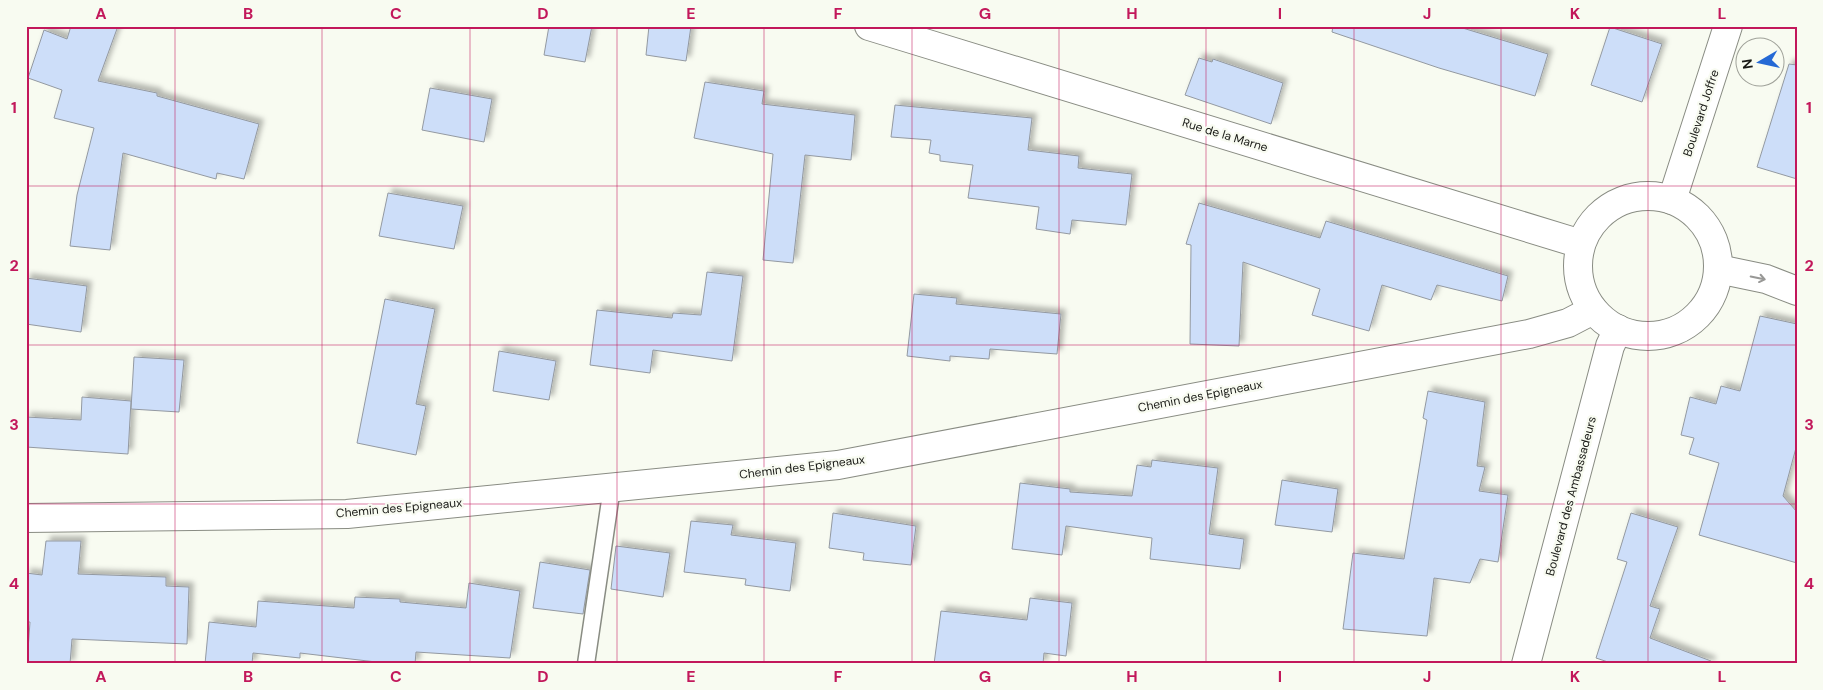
<svg xmlns="http://www.w3.org/2000/svg" width="1823" height="690" viewBox="0 0 1823 690" font-family="'DM Sans',sans-serif">
<style>
.building{fill:#cddef9;stroke:#9399a1;filter:url(#shadow)}
.lines{fill:none;stroke-linecap:round;stroke-linejoin:round}
.service-casing{stroke:#898c83;stroke-width:19}
.minor-casing{stroke:#898c83;stroke-width:30}
.tertiary-casing{stroke:#898c83;stroke-width:30}
.secondary-casing{stroke:#898c83;stroke-width:30}
.service{stroke:#fff;stroke-width:16}
.minor{stroke:#fff;stroke-width:28}
.tertiary{stroke:#fff;stroke-width:28}
.secondary{stroke:#fff;stroke-width:28}
.oneway{stroke:#989896}
.grid{fill:none;stroke:#c2185b;stroke-width:1;stroke-opacity:0.55}
.labels{text-anchor:middle;stroke-width:4.5;stroke-linejoin:round;paint-order:stroke}
.street-label{font-size:12px;fill:#191a16;stroke:#f8fbf1}
.neatline{fill:none;stroke:#c2185b;stroke-width:2}
.grid-label{font-size:16px;text-anchor:middle;font-weight:bold;fill:#c2185b}
</style>
<defs>
<filter id="shadow"><feDropShadow dx="4.5" dy="-4.5" stdDeviation="2.5" flood-color="#0004"/></filter>
</defs>
<rect width="100%" height="100%" fill="#f8fbf1"/>
<g class="building">
<polygon points="71,26 118,26 98,81 157,93 157,96 259,124 244,179 217,173 216,179 123,153 110,250 70,246 77,195 94,128 54,118 62,90 28,78 44,30 67,39"/>
<polygon points="549,26 592,26 585,62 544,55"/>
<polygon points="649,26 691,26 686,61 646,55"/>
<polygon points="1333,26 1456,26 1548,54 1535,96 1439,68 1332,32"/>
<polygon points="1610,27 1662,44 1642,102 1591,85"/>
<polygon points="1199,58 1212,62 1213,59 1283,83 1271,124 1185,95"/>
<polygon points="1789,64 1797,65 1797,179 1757,167"/>
<polygon points="705,82 764,91 762,104 855,115 851,160 805,155 793,263 763,260 773,154 694,138"/>
<polygon points="430,88 492,99 484,142 422,130"/>
<polygon points="895,105 1032,118 1028,150 1079,156 1078,168 1132,174 1126,225 1072,220 1070,234 1036,229 1039,207 968,198 973,165 940,161 940,155 929,153 931,140 891,137"/>
<polygon points="388,193 463,206 454,249 379,236"/>
<polygon points="1199,203 1320,238 1326,221 1508,276 1502,301 1437,285 1431,300 1382,285 1369,331 1312,315 1320,289 1243,262 1239,346 1190,344 1191,245 1186,244"/>
<polygon points="707,272 743,276 732,361 653,350 650,373 590,365 597,310 672,318 673,313 701,315"/>
<polygon points="26,278 87,286 81,332 26,324"/>
<polygon points="914,294 957,298 956,304 1061,314 1057,354 990,349 989,359 950,356 950,361 907,356"/>
<polygon points="385,299 435,309 416,404 426,406 416,455 357,443"/>
<polygon points="1760,316 1797,324 1797,444 1783,496 1797,512 1797,563 1699,535 1719,463 1689,454 1694,438 1681,435 1690,397 1716,404 1721,386 1740,391"/>
<polygon points="499,351 556,361 549,400 493,391"/>
<polygon points="134,357 184,360 179,412 131,409"/>
<polygon points="1428,391 1485,402 1477,466 1485,467 1479,491 1508,495 1498,562 1480,559 1470,583 1434,578 1427,636 1343,629 1353,553 1404,559 1427,420 1423,418"/>
<polygon points="82,397 131,401 128,454 26,447 26,417 81,420"/>
<polygon points="1152,460 1218,468 1209,534 1244,539 1240,569 1150,559 1152,538 1066,526 1062,555 1012,549 1020,483 1070,489 1070,492 1132,496 1137,465 1151,467"/>
<polygon points="1282,480 1338,489 1332,532 1275,525"/>
<polygon points="833,513 916,526 911,565 863,560 864,553 829,548"/>
<polygon points="1631,513 1678,527 1650,606 1660,609 1650,638 1711,661 1711,664 1614,664 1596,658 1627,562 1617,559"/>
<polygon points="691,521 733,525 731,535 796,543 790,591 745,585 746,579 684,572"/>
<polygon points="46,541 81,541 78,574 166,577 166,586 189,587 187,644 72,639 70,664 27,664 30,622 26,622 26,573 42,575"/>
<polygon points="616,546 670,553 663,597 611,589"/>
<polygon points="540,562 590,570 583,614 533,608"/>
<polygon points="469,583 520,591 510,658 416,652 415,664 393,664 300,653 300,658 253,653 252,664 205,664 209,622 256,627 258,601 354,608 355,597 400,599 400,602 466,608"/>
<polygon points="1030,598 1072,603 1066,656 1044,653 1043,664 934,664 941,611 1027,620"/>
</g>
<g class="lines">
<defs>
<polyline id="service" points="586,664 612,487"/>
<polyline id="minor" points="26,518 347,514 838,465 1529,334 1568,323 1593,310"/>
<g id="tertiary">
<polyline points="869,26 1581,244"/>
<polyline points="1718,269 1766,279 1797,291"/>
</g>
<g id="secondary">
<circle cx="1648" cy="266" r="70"/>
<polyline points="1672,200 1728,26"/>
<polyline points="1526,664 1610,346 1618,329"/>
</g>
</defs>
<use href="#service" class="service-casing"/>
<use href="#minor" class="minor-casing"/>
<use href="#tertiary" class="tertiary-casing"/>
<use href="#secondary" class="secondary-casing"/>
<use href="#service" class="service"/>
<use href="#minor" class="minor"/>
<use href="#tertiary" class="tertiary"/>
<use href="#secondary" class="secondary"/>
</g>
<defs><path id="oneway-shaft" d="M-6 0H5M1.5-3L5.5 0L1.5 3" fill="none" stroke-width="1.6" stroke-linecap="round" stroke-linejoin="round" transform="scale(1.25)"/></defs>
<use class="oneway" href="#oneway-shaft" transform="translate(1758 278) rotate(12)"/>
<path class="grid" d="M 175,26 L 175,664M 322,26 L 322,664M 470,26 L 470,664M 617,26 L 617,664M 764,26 L 764,664M 912,26 L 912,664M 1059,26 L 1059,664M 1206,26 L 1206,664M 1354,26 L 1354,664M 1501,26 L 1501,664M 1648,26 L 1648,664M 26,186 L 1797,186M 26,345 L 1797,345M 26,504 L 1797,504"/>
<g class="labels">
<g class="street-label">
<text transform="translate(1701 113) rotate(-72)" y="4">Boulevard Joffre</text>
<text transform="translate(1225 135) rotate(17)" y="4">Rue de la Marne</text>
<text transform="translate(1200 396) rotate(-11)" y="4">Chemin des Epigneaux</text>
<text transform="translate(802 467) rotate(-7)" y="4">Chemin des Epigneaux</text>
<text transform="translate(1571 496) rotate(-75)" y="4">Boulevard des Ambassadeurs</text>
<text transform="translate(399 508) rotate(-5)" y="4">Chemin des Epigneaux</text>
</g>
</g>
<rect width="1823" height="690" fill="none" stroke="#f8fbf1" stroke-width="55"/>
<g transform="translate(1760 62) rotate(261)"><circle r="24" fill="#f8fbf1" stroke="#9fa199"/>
<path d="M0-4L9 19L0 12L-9 19Z" fill="#2569d5"/>
<text y="-8" font-size="14" font-weight="bold" text-anchor="middle" fill="#191a16">N</text>
</g>
<rect x="28" y="28" width="1768" height="634" class="neatline"/>
<g class="grid-label">
<text x="101" y="19">A</text>
<text x="248" y="19">B</text>
<text x="396" y="19">C</text>
<text x="543" y="19">D</text>
<text x="691" y="19">E</text>
<text x="838" y="19">F</text>
<text x="985" y="19">G</text>
<text x="1132" y="19">H</text>
<text x="1280" y="19">I</text>
<text x="1427" y="19">J</text>
<text x="1575" y="19">K</text>
<text x="1722" y="19">L</text>
<text x="14" y="113">1</text>
<text x="1809" y="113">1</text>
<text x="14" y="271">2</text>
<text x="1809" y="271">2</text>
<text x="14" y="430">3</text>
<text x="1809" y="430">3</text>
<text x="14" y="589">4</text>
<text x="1809" y="589">4</text>
<text x="101" y="682">A</text>
<text x="248" y="682">B</text>
<text x="396" y="682">C</text>
<text x="543" y="682">D</text>
<text x="691" y="682">E</text>
<text x="838" y="682">F</text>
<text x="985" y="682">G</text>
<text x="1132" y="682">H</text>
<text x="1280" y="682">I</text>
<text x="1427" y="682">J</text>
<text x="1575" y="682">K</text>
<text x="1722" y="682">L</text>
</g>
</svg>
